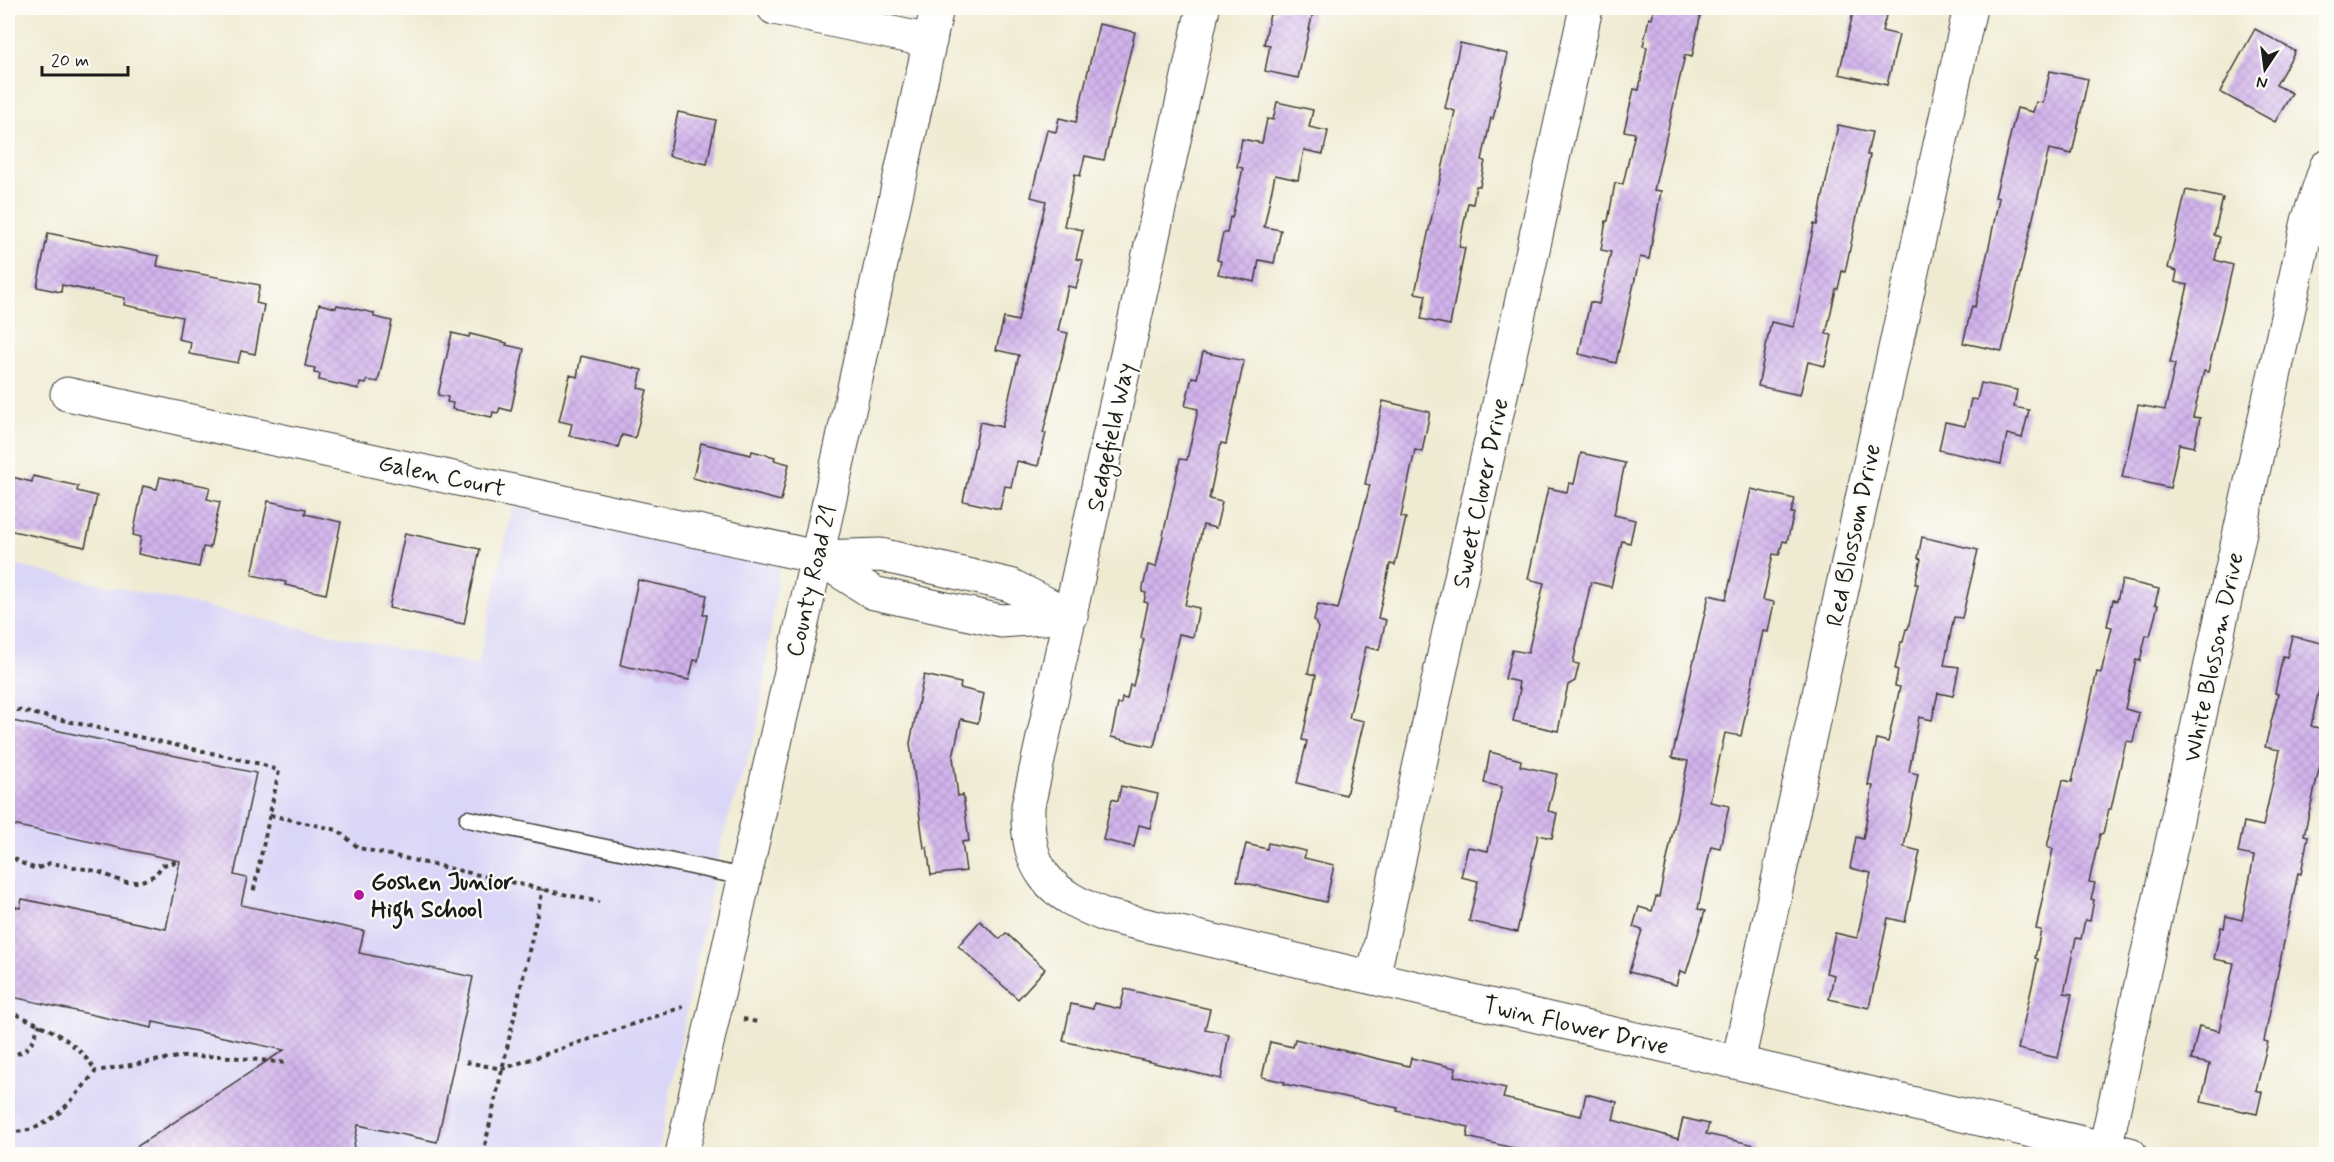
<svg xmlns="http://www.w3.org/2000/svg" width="2334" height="1162" viewBox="0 0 2334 1162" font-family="Mynerve,sans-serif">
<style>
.built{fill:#dad6f7}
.building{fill:url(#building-cross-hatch)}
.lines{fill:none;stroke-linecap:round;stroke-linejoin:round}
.service-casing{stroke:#3c3b37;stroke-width:19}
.minor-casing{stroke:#3c3b37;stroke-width:35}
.tertiary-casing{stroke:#3c3b37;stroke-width:35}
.path{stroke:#3c3b37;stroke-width:4;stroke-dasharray:4.5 4.5;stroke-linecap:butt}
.service{stroke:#fff;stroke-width:16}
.minor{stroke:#fff;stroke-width:33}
.tertiary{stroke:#fff;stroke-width:33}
.poi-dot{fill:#b5179e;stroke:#fdfcf7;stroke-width:2}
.labels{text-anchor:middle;stroke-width:4.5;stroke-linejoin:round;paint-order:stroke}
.street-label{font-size:24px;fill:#1c1c1c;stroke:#fdfcf7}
.poi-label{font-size:24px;font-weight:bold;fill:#1c1c1c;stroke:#fdfcf7;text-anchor:start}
</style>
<defs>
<pattern id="building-cross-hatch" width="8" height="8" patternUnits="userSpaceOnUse" patternTransform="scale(1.5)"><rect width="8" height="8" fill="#d2b4ec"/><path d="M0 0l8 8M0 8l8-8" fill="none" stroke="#b49aca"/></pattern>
</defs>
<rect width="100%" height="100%" fill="#fdfcf7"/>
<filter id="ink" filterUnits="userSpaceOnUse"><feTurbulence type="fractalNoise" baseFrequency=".0167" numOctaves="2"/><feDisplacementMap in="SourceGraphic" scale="12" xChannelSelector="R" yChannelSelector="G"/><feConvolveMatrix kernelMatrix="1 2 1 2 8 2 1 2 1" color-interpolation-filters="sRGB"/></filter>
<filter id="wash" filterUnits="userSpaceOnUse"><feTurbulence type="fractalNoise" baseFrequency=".008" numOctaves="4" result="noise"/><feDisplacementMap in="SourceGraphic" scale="24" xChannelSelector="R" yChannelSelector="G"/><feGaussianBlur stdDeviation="1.35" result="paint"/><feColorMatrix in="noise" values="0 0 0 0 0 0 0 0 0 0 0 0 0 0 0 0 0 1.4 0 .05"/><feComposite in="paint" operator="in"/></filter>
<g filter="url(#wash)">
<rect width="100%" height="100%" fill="#efebd3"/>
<polygon class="built" points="513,506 779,565 758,726 721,841 658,1154 8,1154 8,564 478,666"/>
<g id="blocks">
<g class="building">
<polygon points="1277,8 1314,8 1298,78 1265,71 1270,45 1264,44 1270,14 1275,14"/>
<polygon points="1654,8 1702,8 1692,57 1685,55 1654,190 1661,191 1649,259 1640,257 1616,363 1579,354 1590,302 1599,304 1611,252 1601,250 1606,221 1608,221 1615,183 1623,184 1635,133 1624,131 1634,89 1639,90 1647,47 1643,46 1649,18 1652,19"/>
<polygon points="1854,8 1888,8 1882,31 1899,35 1887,85 1839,74"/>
<polygon points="1099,24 1135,32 1104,160 1085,156 1080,176 1075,174 1064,226 1083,230 1076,259 1083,260 1076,288 1068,286 1058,331 1068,333 1043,433 1046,433 1038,466 1017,461 1011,487 1005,486 1000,509 963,501 980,422 1002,427 1019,355 996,350 1004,318 1018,321 1046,201 1031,197 1047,130 1056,132 1059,118 1076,122"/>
<polygon points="2255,29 2295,51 2276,85 2292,93 2275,122 2220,92"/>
<polygon points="1460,43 1508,54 1493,119 1491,118 1482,160 1485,161 1480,186 1476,186 1473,204 1468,203 1459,247 1465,248 1450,325 1421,319 1426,295 1415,293 1455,111 1445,108"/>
<polygon points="2050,71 2088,79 2072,154 2049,149 2002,351 1963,343 1972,306 1975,307 1990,242 1999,198 1995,197 2017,108 2033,112 2036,102 2043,103"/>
<polygon points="1277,102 1313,110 1309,127 1328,131 1323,154 1304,150 1298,180 1275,175 1264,227 1281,230 1274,263 1259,260 1255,282 1218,274 1221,261 1217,260 1223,233 1227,233 1230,217 1232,218 1243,168 1237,167 1242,139 1262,143 1267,119 1273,120"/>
<polygon points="678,112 716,120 707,164 669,156"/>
<polygon points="1838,125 1872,132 1867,155 1870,155 1845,272 1842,271 1838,289 1836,289 1826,334 1832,335 1825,366 1808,362 1800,395 1758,386 1771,322 1794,327 1814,224 1817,225"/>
<polygon points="2186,190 2223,198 2214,235 2220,237 2215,260 2233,265 2208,372 2204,371 2193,417 2200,418 2194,447 2179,444 2170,488 2122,477 2138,405 2165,410 2175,364 2170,363 2188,285 2175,282 2177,271 2168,268"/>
<polygon points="48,233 159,256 157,266 260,285 256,303 264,305 255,354 241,351 238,363 189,354 191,342 178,339 182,317 124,305 125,298 62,285 61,292 37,287"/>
<polygon points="319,304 336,308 337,305 374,313 374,317 392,321 378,382 367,380 366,384 360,383 359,389 319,380 320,374 314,373 315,368 305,366"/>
<polygon points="452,333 469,337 470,334 507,343 506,345 524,349 511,411 500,408 498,413 493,412 492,417 452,409 453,403 447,402 448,397 438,395"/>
<polygon points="1203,352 1244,361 1226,444 1221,443 1209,499 1222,502 1216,528 1203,525 1185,605 1199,608 1193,637 1179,634 1154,747 1111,737 1118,704 1121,704 1122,698 1127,699 1130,685 1133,686 1144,639 1141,638 1148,603 1144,602 1146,593 1142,592 1148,565 1156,567 1180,459 1187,460 1198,409 1185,406 1192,377 1197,378"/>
<polygon points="581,356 642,370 638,388 647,390 635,438 622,435 618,447 569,436 572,424 559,421 570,375 577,377"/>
<polygon points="1981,383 2017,390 2014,407 2029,410 2022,438 2007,434 2001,464 1939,450 1945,422 1965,426 1971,399 1977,400"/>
<polygon points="1383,401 1430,412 1422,452 1415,450 1401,517 1406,518 1395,565 1390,564 1378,618 1386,620 1379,650 1366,647 1349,718 1364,721 1346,795 1297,783 1307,741 1302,740 1316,675 1308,673 1318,628 1314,620 1318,604 1338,609 1370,485 1365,484"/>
<polygon points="701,443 751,455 752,451 775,457 774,460 789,464 781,501 693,478"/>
<polygon points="1581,453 1625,463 1614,515 1635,520 1630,543 1622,541 1611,587 1591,582 1573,663 1579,664 1575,681 1568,685 1558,731 1513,721 1520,689 1518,688 1519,682 1505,679 1512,650 1528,653 1544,583 1528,579 1548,488 1567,492 1569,483 1574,484"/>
<polygon points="33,476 78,486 77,491 97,496 85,547 8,530 8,498 12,477 32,482"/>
<polygon points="160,477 210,487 207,499 220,502 210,548 203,547 199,567 138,554 141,537 133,535 143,486 157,489"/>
<polygon points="1751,489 1795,499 1791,513 1794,513 1787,542 1783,541 1779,555 1773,554 1763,600 1774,602 1768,632 1763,631 1741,736 1725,733 1710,802 1729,806 1720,848 1711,846 1698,909 1705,911 1696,941 1686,973 1680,971 1676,985 1629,972 1642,930 1633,927 1639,907 1652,911 1656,897 1659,897 1688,761 1672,758 1686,694 1709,595 1726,599"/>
<polygon points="268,501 306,509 305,514 341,522 326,594 285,585 286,582 252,575"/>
<polygon points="405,533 480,549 464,624 389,608"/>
<polygon points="1922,537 1978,550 1962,618 1954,617 1944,665 1959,667 1953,696 1938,693 1932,720 1919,717 1909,772 1918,774 1904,847 1920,851 1905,922 1888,918 1869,1008 1829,999 1834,975 1826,973 1835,933 1857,938 1871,873 1850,868 1856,837 1863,839 1873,786 1868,785 1877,739 1888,742 1900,687 1895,686 1898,670 1895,669 1901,642 1903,642 1906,629 1908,629 1918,584 1915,584 1921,559 1918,558"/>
<polygon points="638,580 707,595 703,615 707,615 698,661 694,660 689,680 620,665"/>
<polygon points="2122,580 2159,589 2155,604 2158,605 2150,636 2146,635 2140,661 2136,660 2125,709 2139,713 2133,742 2126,741 2111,809 2109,809 2103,834 2100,834 2089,882 2095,883 2091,899 2094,900 2090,921 2085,920 2081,939 2076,938 2064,993 2072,994 2058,1058 2018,1049 2038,959 2035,958 2041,930 2036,929 2053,849 2047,847 2063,780 2072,782 2097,672 2101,673 2112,627 2107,626 2113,600 2117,601"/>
<polygon points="2292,636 2326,644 2326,658 2311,726 2326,730 2326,740 2304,835 2308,836 2301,874 2298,873 2264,1041 2268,1042 2256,1090 2262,1092 2257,1114 2201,1102 2210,1064 2191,1060 2199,1026 2219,1031 2234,963 2214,959 2221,927 2224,928 2226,916 2242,920 2254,856 2238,853 2244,822 2263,826 2280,750 2265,747 2278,694 2275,693 2283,656 2287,657"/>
<polygon points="924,675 961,683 960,688 984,694 978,723 961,719 953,757 958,796 963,795 969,841 962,842 966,871 931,875 927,847 924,848 910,743"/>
<polygon points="8,720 256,773 234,875 247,878 241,905 364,931 359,953 473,977 437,1142 358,1125 352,1155 124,1155 284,1050 153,1022 152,1028 8,996 8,905 20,908 22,899 166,929 180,861 8,824"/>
<polygon points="1490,752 1521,760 1520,766 1557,774 1548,811 1557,813 1552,838 1538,835 1517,932 1469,921 1478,881 1461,877 1468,847 1488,851 1502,787 1484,783"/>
<polygon points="1121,786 1158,794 1150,828 1139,825 1134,847 1103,840 1112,799 1118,801"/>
<polygon points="1268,843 1306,851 1304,858 1334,865 1326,902 1237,881 1246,844 1267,849"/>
<polygon points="980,921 1000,939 1006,933 1045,969 1018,999 958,946"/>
<polygon points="1125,989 1210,1009 1205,1029 1229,1034 1221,1079 1063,1041 1071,1004 1093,1009 1094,1003 1120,1009"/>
<polygon points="1295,1039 1409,1066 1411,1058 1456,1068 1454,1076 1506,1088 1503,1098 1581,1116 1586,1094 1617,1102 1613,1120 1678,1139 1683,1118 1709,1124 1706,1134 1755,1145 1754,1155 1542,1155 1467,1137 1469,1127 1397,1111 1398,1108 1284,1084 1285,1082 1262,1077 1270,1042 1293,1047"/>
</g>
</g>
</g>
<g filter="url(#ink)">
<use href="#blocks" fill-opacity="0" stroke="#3c3b37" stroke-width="1.5"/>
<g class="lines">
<defs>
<polyline id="service" points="468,819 744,877"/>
<g id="minor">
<polyline points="774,8 930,41"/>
<path d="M 1203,8 L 1028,806 C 1026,872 1049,893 1107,916 L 2130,1154"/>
<polyline points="67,394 817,557 881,555 1010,585 1071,616"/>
<polyline points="817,557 874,593 1001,621 1071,616"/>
<polyline points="1373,978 1586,8"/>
<polyline points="1738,1062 1970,8"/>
<polyline points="2105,1149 2308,221 2326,167"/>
</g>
<polyline id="tertiary" points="682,1154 817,557 937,8"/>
</defs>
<use href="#service" class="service-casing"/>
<use href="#minor" class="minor-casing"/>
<use href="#tertiary" class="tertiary-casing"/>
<g class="path">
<polyline points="8,708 261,764 279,771 253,894"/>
<polyline points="270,815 337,830 359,848 599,902"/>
<polyline points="8,833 9,853 19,862 36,869 50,863 97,871 123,882 140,882 155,875 163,865 180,861"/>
<path d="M 8,1011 C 45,1027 72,1036 96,1071"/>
<polyline points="743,1019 757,1022"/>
<path d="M 8,1056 C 30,1052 31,1044 40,1024"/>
<polyline points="466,1062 502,1069 683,1007"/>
<path d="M 8,1132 C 49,1134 72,1100 96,1071 L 178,1057 L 220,1056 L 288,1063"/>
<polyline points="483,1154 543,889"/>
</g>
<use href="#service" class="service"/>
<use href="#minor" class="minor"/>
<use href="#tertiary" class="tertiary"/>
</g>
</g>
<circle class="poi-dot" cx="359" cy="895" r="6"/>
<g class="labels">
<g class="street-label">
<text transform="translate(1110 437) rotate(-78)" y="8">Sedgefield Way</text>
<text transform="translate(442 475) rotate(12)" y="8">Galen Court</text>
<text transform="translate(1480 493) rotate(-78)" y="8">Sweet Clover Drive</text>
<text transform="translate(1853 535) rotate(-78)" y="8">Red Blossom Drive</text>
<text transform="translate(811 581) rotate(-77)" y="8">County Road 21</text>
<text transform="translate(2213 657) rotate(-78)" y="8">White Blossom Drive</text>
<text transform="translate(1576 1025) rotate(13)" y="8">Twin Flower Drive</text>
</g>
<g class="poi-label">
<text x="371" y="889">Goshen Junior<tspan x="371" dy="28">High School</tspan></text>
</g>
</g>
<rect width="2334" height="1162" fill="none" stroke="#fdfcf7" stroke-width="30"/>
<g transform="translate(2265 69) rotate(193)" stroke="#fdfcf7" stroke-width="4.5" paint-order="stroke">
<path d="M0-4.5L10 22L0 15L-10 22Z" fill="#1c1c1c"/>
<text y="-9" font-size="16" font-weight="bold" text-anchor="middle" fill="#1c1c1c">N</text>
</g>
<path d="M42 66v9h86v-9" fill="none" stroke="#1c1c1c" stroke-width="3"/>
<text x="51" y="66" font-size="18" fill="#1c1c1c" stroke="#fdfcf7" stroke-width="4.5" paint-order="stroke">20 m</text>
</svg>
